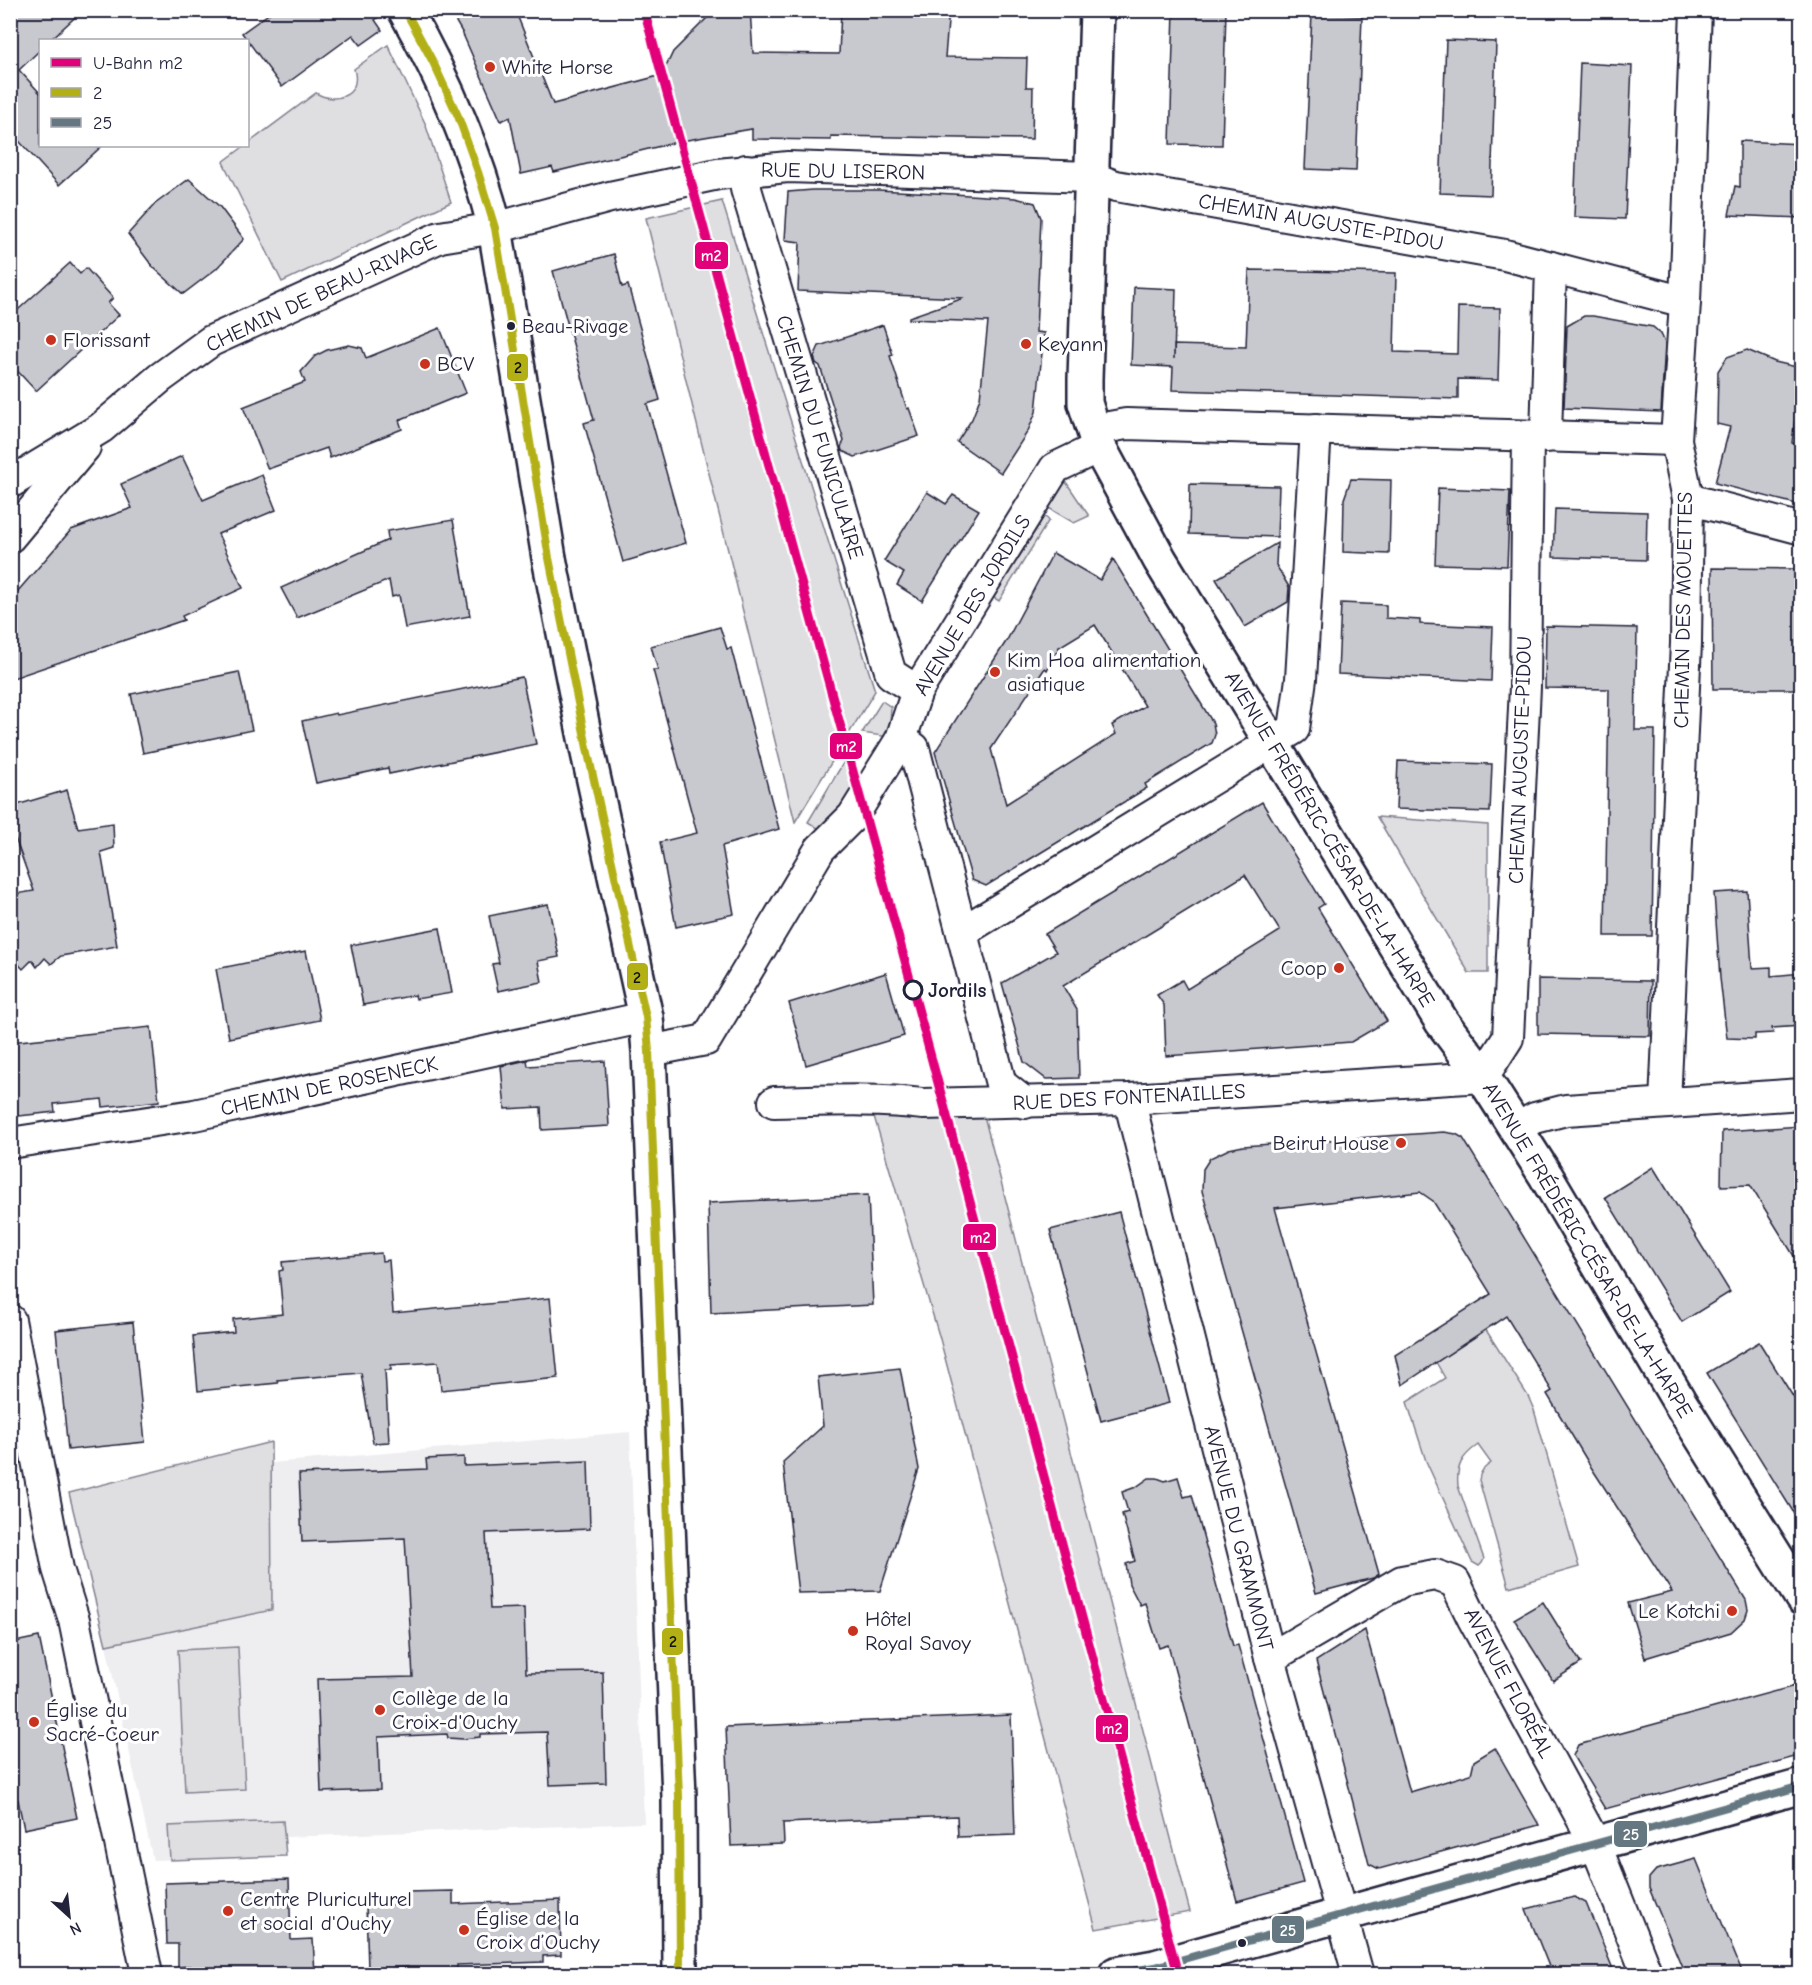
<svg xmlns="http://www.w3.org/2000/svg" width="1812" height="1985" viewBox="0 0 1812 1985" font-family="'Comic Neue',sans-serif">
<style>
.built{fill:#eeeef1}
.green{fill:#dfdfe2;stroke:#80808e;stroke-width:1.5}
.building{fill:#c8c8cf;stroke:#22223b;stroke-width:1.5;fill-rule:evenodd}
.lines{fill:none;stroke-linecap:round;stroke-linejoin:round}
.street-casing{stroke:#22223b;stroke-width:34}
.secondary-casing{stroke:#22223b;stroke-width:38}
.street{stroke:#fff;stroke-width:30}
.secondary{stroke:#fff;stroke-width:33}
.bus-1-casing{stroke:#fff;stroke-width:12}
.bus-2-casing{stroke:#fff;stroke-width:12}
.bus-1{stroke:#b2b015;stroke-width:8}
.bus-2{stroke:#657881;stroke-width:8}
.metro-1-casing{stroke:#fff;stroke-width:14}
.metro-1{stroke:#e2007a;stroke-width:9}
.poi-dot{fill:#c8321e;stroke:#fff;stroke-width:2}
.bus-dot{fill:#22223b;stroke:#fff;stroke-width:2}
.stop-dot{fill:#fff;stroke:#22223b;stroke-width:3}
.labels{text-anchor:middle;stroke-width:6;stroke-linejoin:round;paint-order:stroke}
.bus-label{font-size:20px;fill:#22223b;stroke:#fff;text-anchor:start}
.poi-label{font-size:21px;fill:#22223b;stroke:#fff;text-anchor:start}
.street-label{font-size:21px;fill:#22223b;stroke:#fff}
.stop-label{font-size:21px;font-weight:bold;fill:#22223b;stroke:#fff;text-anchor:start}
.line-badge{stroke:#fff;stroke-width:2}
.badge-label{font-size:16px;text-anchor:middle;font-weight:bold;fill:#fff}
.pale-badge-label{font-size:16px;text-anchor:middle;font-weight:bold;fill:#111}
</style>
<rect width="100%" height="100%" fill="#fff"/>
<filter id="ink" filterUnits="userSpaceOnUse"><feTurbulence type="fractalNoise" baseFrequency=".0167" numOctaves="2"/><feDisplacementMap in="SourceGraphic" scale="12" xChannelSelector="R" yChannelSelector="G"/><feConvolveMatrix kernelMatrix="1 2 1 2 8 2 1 2 1" color-interpolation-filters="sRGB"/></filter>
<g filter="url(#ink)">
<polygon class="built" points="630,1432 644,1823 285,1837 286,1856 153,1860 106,1645 272,1610 271,1463"/>
<g class="green">
<path d="M 388,45 L 425,123 L 451,202 L 282,282 L 223,162 L 316,93 C 336,105 362,95 354,69 Z"/>
<polygon points="722,201 875,691 795,822 646,218"/>
<polygon points="1064,479 1089,516 1074,523 1047,507"/>
<polygon points="1042,515 1049,520 999,601 991,596"/>
<polygon points="882,701 891,707 889,737 862,733"/>
<polygon points="845,760 854,794 821,830 808,822"/>
<polygon points="1377,817 1488,825 1488,973 1469,973"/>
<polygon points="983,1112 1190,1912 1096,1929 940,1339 873,1113"/>
<path d="M 1486,1330 L 1528,1396 L 1534,1410 L 1579,1567 L 1509,1587 L 1479,1480 C 1480,1471 1484,1468 1491,1463 L 1478,1445 C 1462,1456 1456,1466 1458,1486 L 1484,1559 L 1482,1563 L 1479,1566 L 1472,1562 L 1426,1461 L 1407,1402 L 1445,1378 L 1436,1362 Z"/>
<polygon points="271,1442 272,1610 106,1645 69,1493"/>
<polygon points="238,1647 245,1789 185,1792 178,1650"/>
<polygon points="283,1821 286,1856 170,1860 168,1826"/>
</g>
<g class="building">
<polygon points="10,10 83,10 50,40 40,40 40,50 19,70 40,93 40,146 102,146 59,185 10,131"/>
<polygon points="274,10 386,10 387,11 375,20 382,30 361,45 353,35 282,87 242,33"/>
<polygon points="449,10 515,10 553,104 662,75 673,52 715,10 750,10 753,53 839,54 841,10 949,10 945,57 1027,58 1026,87 1033,87 1032,139 831,136 831,140 752,139 752,129 681,141 554,172 552,167 521,174 510,117 501,121 462,32"/>
<polygon points="1174,10 1226,10 1222,145 1170,144"/>
<polygon points="1312,14 1362,16 1356,171 1305,169"/>
<polygon points="1446,40 1496,42 1491,195 1440,193"/>
<polygon points="1580,63 1632,66 1625,219 1574,217"/>
<polygon points="1740,141 1802,144 1802,218 1729,215 1735,186 1740,187"/>
<polygon points="189,179 220,207 244,239 216,269 183,294 153,267 128,234 155,204"/>
<polygon points="813,190 878,190 953,194 1015,198 1035,203 1041,218 1036,332 1044,333 1036,412 1028,431 1001,473 957,442 972,419 980,398 988,322 909,319 909,317 964,298 798,291 800,242 785,240 788,192"/>
<polygon points="614,254 622,287 628,285 660,400 647,404 686,543 623,562 584,423 594,420 553,271"/>
<polygon points="70,263 80,274 86,268 113,298 108,303 119,315 36,391 10,363 10,317"/>
<polygon points="1249,270 1396,273 1394,352 1457,354 1458,307 1500,308 1498,380 1458,379 1458,399 1172,390 1173,367 1131,365 1134,287 1176,289 1174,359 1174,345 1246,347"/>
<polygon points="1584,316 1593,316 1653,327 1661,334 1665,343 1661,412 1564,408 1567,326"/>
<polygon points="883,325 893,355 890,356 907,409 909,408 919,436 855,457 842,451 841,447 844,441 820,366 816,363 814,357 819,346"/>
<polygon points="440,328 466,393 399,420 402,429 330,458 327,448 268,469 243,407 305,382 301,372 315,356 327,350 349,345 362,348 366,358"/>
<polygon points="1747,350 1775,362 1801,368 1792,443 1802,446 1802,483 1796,504 1715,483 1730,427 1717,424 1718,371 1727,357"/>
<polygon points="182,456 203,500 262,475 276,510 218,534 243,588 182,616 184,620 10,679 10,600 71,530 132,508 121,484"/>
<polygon points="1351,479 1391,480 1389,554 1343,552 1344,499"/>
<polygon points="1190,484 1279,486 1277,537 1189,534"/>
<polygon points="1438,488 1510,491 1507,566 1435,564"/>
<polygon points="927,492 946,504 953,495 979,510 922,601 897,585 904,573 884,561"/>
<polygon points="1555,509 1647,512 1646,560 1553,557"/>
<polygon points="453,520 470,616 405,628 399,595 392,597 389,580 297,618 281,588 388,540 387,531"/>
<polygon points="1277,543 1276,565 1289,587 1288,602 1245,627 1216,579"/>
<path d="M 1053,553 L 1100,580 L 1113,559 L 1213,723 L 1215,735 L 1212,743 L 1145,784 L 1147,788 L 986,886 L 972,880 L 935,752 L 1007,640 ZM 1095,625 L 1145,706 L 1112,725 L 1116,734 L 1006,804 L 991,749 L 1045,668 L 1047,670 L 1059,647 Z"/>
<polygon points="1712,568 1802,569 1802,689 1713,689"/>
<polygon points="1341,603 1386,605 1386,618 1420,620 1420,624 1493,627 1491,681 1338,674"/>
<polygon points="1546,626 1637,628 1635,730 1655,730 1652,936 1605,936 1609,689 1545,688"/>
<polygon points="720,627 727,649 731,648 779,829 722,846 734,914 676,927 660,842 697,833 653,670 658,670 651,646"/>
<polygon points="239,672 252,730 143,753 131,694"/>
<polygon points="522,677 536,744 389,774 388,768 316,783 302,721 336,713 337,715"/>
<polygon points="1398,761 1492,764 1490,812 1396,809"/>
<polygon points="67,790 78,828 113,823 114,848 101,852 117,946 61,956 51,964 45,958 37,967 32,960 23,969 10,955 10,895 34,891 10,824 10,807"/>
<polygon points="1262,802 1324,904 1318,908 1387,1021 1351,1042 1166,1056 1164,1005 1157,995 1182,980 1187,989 1280,931 1245,875 1063,986 1077,1010 1079,1078 1046,1079 1024,1062 1002,983 1056,952 1045,934"/>
<polygon points="1747,891 1752,968 1771,967 1771,976 1802,973 1802,1026 1772,1028 1773,1033 1755,1034 1755,1039 1727,1038 1720,978 1714,893"/>
<polygon points="548,904 559,957 538,961 542,982 498,991 492,964 499,963 489,916"/>
<polygon points="440,928 452,993 416,999 415,995 363,1005 351,945"/>
<polygon points="306,951 320,1020 229,1038 216,969"/>
<polygon points="886,973 904,1036 806,1065 789,1003"/>
<polygon points="1538,979 1651,981 1650,1036 1538,1034"/>
<polygon points="151,1027 159,1101 103,1107 102,1099 54,1104 55,1112 10,1117 10,1042"/>
<polygon points="527,1060 528,1066 605,1061 609,1126 542,1130 541,1107 505,1109 501,1066"/>
<polygon points="1802,1126 1802,1269 1750,1185 1721,1186 1722,1131"/>
<polygon points="1444,1132 1456,1134 1463,1138 1746,1600 1748,1610 1745,1619 1731,1632 1645,1658 1628,1603 1672,1592 1591,1467 1547,1394 1552,1391 1506,1316 1402,1385 1395,1355 1491,1294 1433,1201 1420,1192 1275,1208 1379,1574 1373,1578 1316,1593 1202,1191 1203,1169 1210,1158 1229,1149 1243,1146"/>
<polygon points="1653,1167 1730,1292 1682,1322 1605,1197"/>
<polygon points="868,1195 873,1305 711,1313 708,1203"/>
<polygon points="1119,1212 1169,1403 1101,1421 1050,1230"/>
<polygon points="381,1253 382,1261 389,1260 393,1313 550,1298 558,1378 441,1390 438,1362 391,1365 391,1370 385,1370 389,1442 373,1443 361,1373 277,1380 278,1383 198,1391 193,1336 234,1332 233,1319 283,1314 279,1271 283,1270 282,1262"/>
<polygon points="133,1322 145,1442 68,1450 56,1330"/>
<polygon points="1759,1342 1802,1411 1802,1526 1707,1373"/>
<polygon points="900,1368 919,1469 880,1591 798,1593 783,1462 823,1426 818,1377"/>
<polygon points="464,1457 464,1466 588,1461 590,1529 486,1533 490,1609 524,1608 526,1673 603,1672 606,1783 550,1785 547,1732 480,1734 480,1737 463,1739 448,1738 447,1734 378,1737 380,1790 321,1792 317,1679 413,1677 405,1538 302,1542 299,1474 427,1469 426,1459"/>
<polygon points="1178,1477 1184,1497 1192,1495 1233,1646 1238,1645 1303,1883 1237,1901 1168,1645 1159,1648 1145,1603 1140,1605 1129,1584 1126,1564 1135,1561 1122,1514 1128,1512 1122,1492 1136,1487 1149,1478 1157,1478 1165,1481"/>
<polygon points="1543,1602 1581,1663 1553,1681 1514,1619"/>
<polygon points="1365,1630 1410,1792 1471,1774 1474,1761 1495,1748 1539,1825 1379,1869 1369,1864 1316,1661"/>
<polygon points="39,1637 77,1818 24,1829 18,1800 10,1802 10,1643"/>
<polygon points="1802,1684 1802,1755 1605,1809 1573,1756 1578,1745"/>
<polygon points="1011,1715 1015,1835 958,1837 957,1816 783,1823 784,1844 731,1846 726,1727"/>
<polygon points="1696,1859 1713,1901 1743,1974 1685,1974 1649,1888 1649,1878 1656,1870"/>
<polygon points="289,1879 291,1940 313,1939 315,1974 191,1974 190,1966 178,1967 178,1944 167,1944 165,1883"/>
<polygon points="453,1891 453,1904 560,1900 561,1955 543,1956 543,1962 457,1965 457,1974 408,1974 408,1967 368,1969 366,1905 406,1904 405,1892"/>
<polygon points="1574,1897 1586,1903 1615,1974 1552,1974 1526,1909"/>
</g>
<g class="lines">
<defs>
<g id="street">
<polyline points="746,170 746,189 891,674 917,691"/>
<polyline points="1093,430 1126,424 1676,440"/>
<polyline points="1546,437 1551,267"/>
<polyline points="10,483 101,428 160,378 211,341 440,237 495,228 610,197 718,174 788,167 1091,177 1116,186 1505,255 1685,302"/>
<polyline points="1688,499 1802,529"/>
<polyline points="10,537 85,447"/>
<polyline points="901,739 914,748 1001,1084 1025,1103"/>
<polyline points="962,932 1294,729 1301,679 1316,429"/>
<polyline points="649,1051 706,1040 820,849 853,816 901,739 917,691 1055,468 1099,447"/>
<polyline points="1129,1099 1270,1658 1358,1974"/>
<path d="M 774,1102 C 823,1101 874,1098 923,1104 L 1129,1099 L 1483,1077 L 1508,1038 L 1525,687 L 1528,436"/>
<polyline points="1665,1103 1686,643 1688,499 1676,440 1685,302 1696,10"/>
<polyline points="1517,1128 1535,1118 1566,1110 1802,1094"/>
<polyline points="10,1143 194,1115 646,1017"/>
<polyline points="10,1320 58,1569 74,1620 147,1974"/>
<polyline points="1270,1658 1402,1581 1435,1575 1455,1582 1472,1617 1595,1843 1647,1974"/>
</g>
<g id="secondary">
<path d="M 405,10 C 444,79 476,152 495,228 L 549,558 L 588,753 L 646,1017 L 649,1051 L 679,1797 L 680,1974"/>
<polyline points="1097,10 1085,379 1085,403 1099,447 1160,560 1442,1022 1483,1077 1546,1176 1679,1401 1802,1598"/>
<polyline points="1116,1974 1155,1967 1802,1786"/>
</g>
</defs>
<use href="#street" class="street-casing"/>
<use href="#secondary" class="secondary-casing"/>
<use href="#street" class="street"/>
<use href="#secondary" class="secondary"/>
<defs>
<polyline id="bus-1" points="405,10 433,62 458,116 478,172 495,228 549,558 588,753 646,1017 649,1051 679,1797 680,1974"/>
<polyline id="bus-2" points="1116,1974 1155,1967 1802,1786"/>
</defs>
<use href="#bus-1" class="bus-1-casing"/>
<use href="#bus-2" class="bus-2-casing"/>
<use href="#bus-1" class="bus-1"/>
<use href="#bus-2" class="bus-2"/>
<defs>
<polyline id="metro-1" points="644,10 913,990 1178,1974"/>
</defs>
<use href="#metro-1" class="metro-1-casing"/>
<use href="#metro-1" class="metro-1"/>
</g>
</g>
<g class="poi-dot">
<circle cx="490" cy="67" r="6"/>
<circle cx="51" cy="340" r="6"/>
<circle cx="1026" cy="344" r="6"/>
<circle cx="425" cy="364" r="6"/>
<circle cx="995" cy="672" r="6"/>
<circle cx="1339" cy="968" r="6"/>
<circle cx="1401" cy="1143" r="6"/>
<circle cx="1732" cy="1611" r="6"/>
<circle cx="853" cy="1631" r="6"/>
<circle cx="380" cy="1710" r="6"/>
<circle cx="34" cy="1722" r="6"/>
<circle cx="228" cy="1911" r="6"/>
<circle cx="464" cy="1930" r="6"/>
</g>
<g class="bus-dot">
<circle cx="511" cy="326" r="5"/>
<circle cx="1242" cy="1943" r="5"/>
</g>
<circle class="stop-dot" cx="913" cy="990" r="9"/>
<g class="labels">
<g class="bus-label">
<text x="522" y="333">Beau-Rivage</text>
</g>
<g class="poi-label">
<text x="502" y="74">White Horse</text>
<text x="63" y="347">Florissant</text>
<text x="1038" y="351">Keyann</text>
<text x="437" y="371">BCV</text>
<text x="1007" y="667">Kim Hoa alimentation<tspan x="1007" dy="24">asiatique</tspan></text>
<text x="1327" y="975" text-anchor="end">Coop</text>
<text x="1389" y="1150" text-anchor="end">Beirut House</text>
<text x="1720" y="1618" text-anchor="end">Le Kotchi</text>
<text x="865" y="1626">Hôtel<tspan x="865" dy="24">Royal Savoy</tspan></text>
<text x="392" y="1705">Collège de la<tspan x="392" dy="24">Croix-d'Ouchy</tspan></text>
<text x="46" y="1717">Église du<tspan x="46" dy="24">Sacré-Coeur</tspan></text>
<text x="240" y="1906">Centre Pluriculturel<tspan x="240" dy="24">et social d'Ouchy</tspan></text>
<text x="476" y="1925">Église de la<tspan x="476" dy="24">Croix d’Ouchy</tspan></text>
</g>
<g class="street-label">
<text transform="translate(843 171) rotate(1)" y="7">RUE DU LISERON</text>
<text transform="translate(1321 222) rotate(10)" y="7">CHEMIN AUGUSTE-PIDOU</text>
<text transform="translate(321 293) rotate(-25)" y="7">CHEMIN DE BEAU-RIVAGE</text>
<text transform="translate(820 437) rotate(73)" y="7">CHEMIN DU FUNICULAIRE</text>
<text transform="translate(972 605) rotate(-59)" y="7">AVENUE DES JORDILS</text>
<text transform="translate(1683 610) rotate(-89)" y="7">CHEMIN DES MOUETTES</text>
<text transform="translate(1520 760) rotate(-88)" y="7">CHEMIN AUGUSTE-PIDOU</text>
<text transform="translate(1330 839) rotate(59)" y="7">AVENUE FRÉDÉRIC-CÉSAR-DE-LA-HARPE</text>
<text transform="translate(329 1086) rotate(-12)" y="7">CHEMIN DE ROSENECK</text>
<text transform="translate(1129 1097) rotate(-3)" y="7">RUE DES FONTENAILLES</text>
<text transform="translate(1588 1250) rotate(59)" y="7">AVENUE FRÉDÉRIC-CÉSAR-DE-LA-HARPE</text>
<text transform="translate(1239 1538) rotate(76)" y="7">AVENUE DU GRAMMONT</text>
<text transform="translate(1509 1683) rotate(62)" y="7">AVENUE FLORÉAL</text>
</g>
<g class="stop-label">
<text x="928" y="997">Jordils</text>
</g>
</g>
<g class="line-badge">
<rect x="694" y="241" width="35" height="29" rx="6" fill="#e2007a"/>
<rect x="506" y="353" width="23" height="29" rx="6" fill="#b2b015"/>
<rect x="829" y="732" width="34" height="28" rx="6" fill="#e2007a"/>
<rect x="626" y="962" width="23" height="29" rx="6" fill="#b2b015"/>
<rect x="962" y="1223" width="35" height="28" rx="6" fill="#e2007a"/>
<rect x="661" y="1627" width="23" height="29" rx="6" fill="#b2b015"/>
<rect x="1095" y="1714" width="34" height="29" rx="6" fill="#e2007a"/>
<rect x="1613" y="1820" width="35" height="28" rx="6" fill="#657881"/>
<rect x="1271" y="1915" width="34" height="29" rx="6" fill="#657881"/>
</g>
<g class="badge-label">
<text x="711" y="261">m2</text>
<text x="846" y="752">m2</text>
<text x="980" y="1243">m2</text>
<text x="1112" y="1734">m2</text>
<text x="1631" y="1840">25</text>
<text x="1288" y="1936">25</text>
</g>
<g class="pale-badge-label">
<text x="518" y="373">2</text>
<text x="637" y="983">2</text>
<text x="673" y="1647">2</text>
</g>
<rect width="1812" height="1985" fill="none" stroke="#fff" stroke-width="36"/>
<rect x="18" y="18" width="1776" height="1949" fill="none" stroke="#22223b" stroke-width="2" filter="url(#ink)"/>
<rect x="39" y="39" width="210" height="108" fill="#ffffff" stroke="#a7a7b1" stroke-width="1.5"/>
<rect x="51" y="58" width="30" height="9" fill="#e2007a" stroke="#a7a7b1" stroke-width="1.5"/>
<text x="93" y="69" font-size="18" fill="#22223b">U-Bahn m2</text>
<rect x="51" y="88" width="30" height="9" fill="#b2b015" stroke="#a7a7b1" stroke-width="1.5"/>
<text x="93" y="99" font-size="18" fill="#22223b">2</text>
<rect x="51" y="118" width="30" height="9" fill="#657881" stroke="#a7a7b1" stroke-width="1.5"/>
<text x="93" y="129" font-size="18" fill="#22223b">25</text>
<g transform="translate(69 1916) rotate(153)" stroke="#ffffff" stroke-width="4.5" paint-order="stroke">
<path d="M0-4.5L10 22L0 15L-10 22Z" fill="#22223b"/>
<text y="-9" font-size="16" font-weight="bold" text-anchor="middle" fill="#22223b">N</text>
</g>
</svg>
